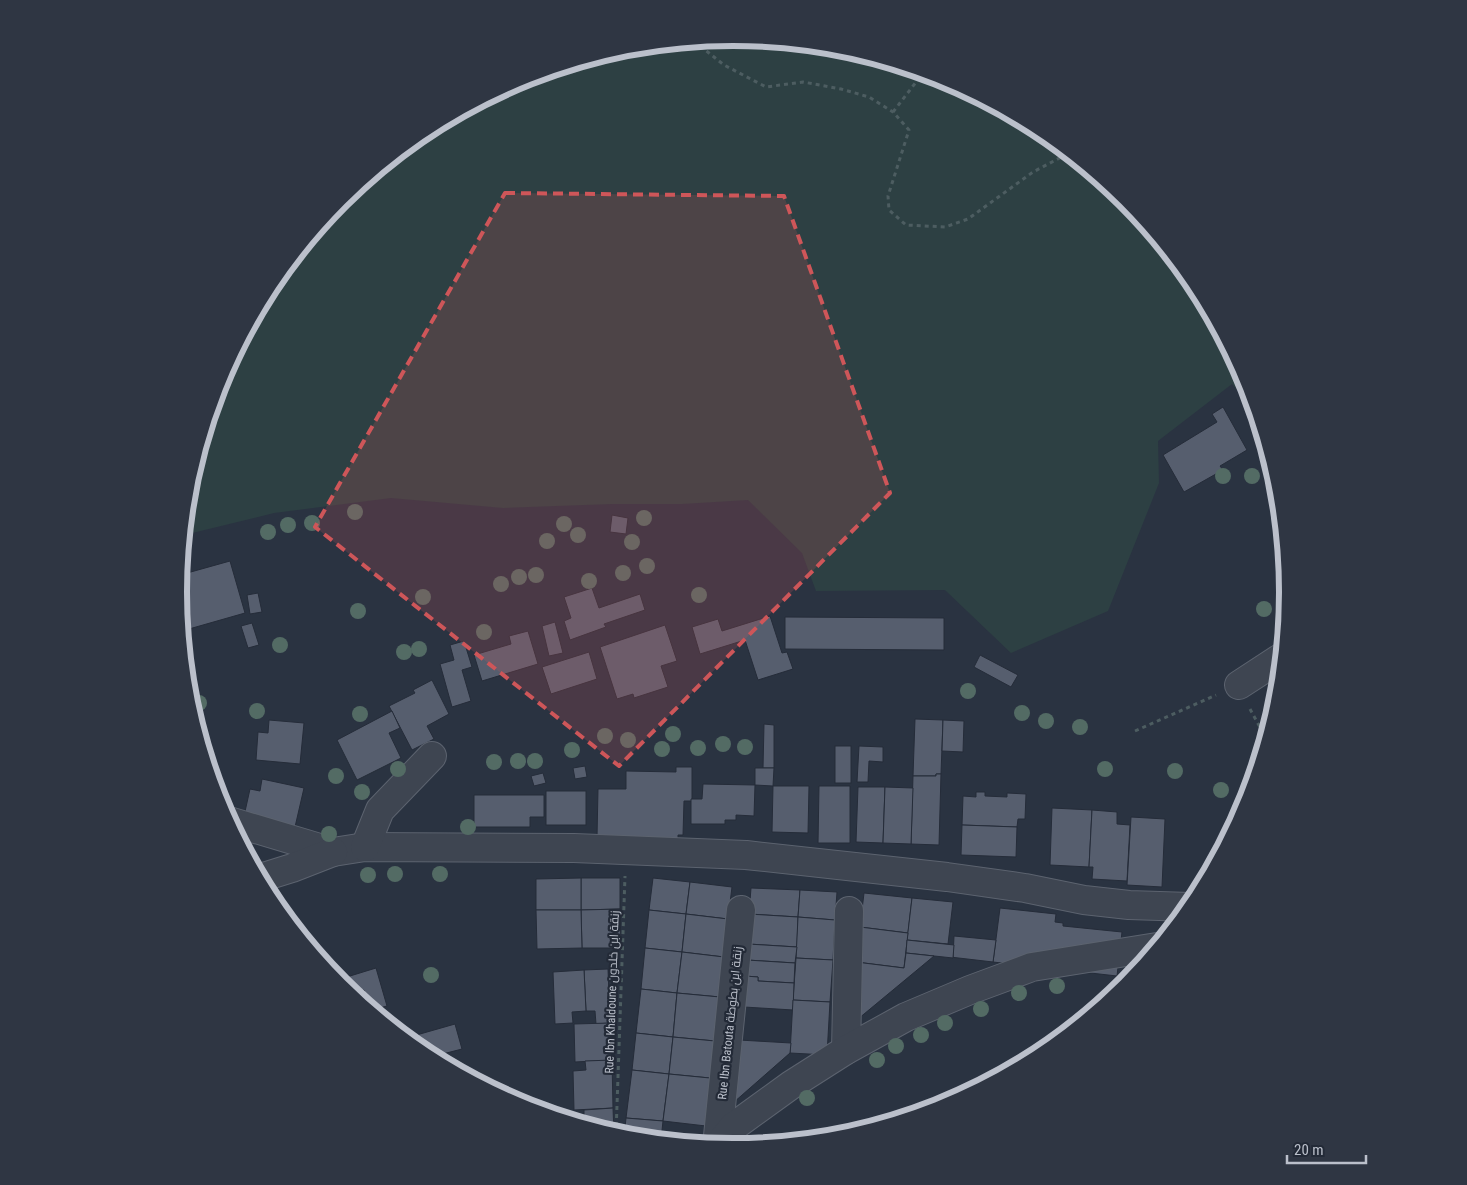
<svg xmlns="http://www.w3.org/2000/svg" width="1467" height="1185" viewBox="0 0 1467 1185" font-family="'Roboto Condensed',Cairo,sans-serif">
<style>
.green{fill:#2d4043}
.building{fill:#565e6e;stroke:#252c39}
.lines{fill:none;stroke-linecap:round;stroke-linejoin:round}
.minor-casing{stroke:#5c636f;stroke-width:30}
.path{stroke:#4d5d61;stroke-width:3;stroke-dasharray:4 4;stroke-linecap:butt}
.minor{stroke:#3e4551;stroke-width:28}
.tree{fill:#536b64}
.marked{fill:#ce5659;fill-opacity:0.2;stroke:#ce5659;stroke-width:4;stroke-dasharray:10 6;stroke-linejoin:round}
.labels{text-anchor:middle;stroke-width:4.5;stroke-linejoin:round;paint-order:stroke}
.street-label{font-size:12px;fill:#bbc0cb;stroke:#232a37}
.rim{fill:none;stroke:#bbc0cb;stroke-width:6}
</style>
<rect width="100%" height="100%" fill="#2a3341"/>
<polygon class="green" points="734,38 842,48 946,80 1042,131 1126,200 1195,284 1246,380 1254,407 1232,384 1158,441 1159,483 1108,611 1011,653 945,590 816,591 802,553 748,500 682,504 612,504 503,508 391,498 274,513 184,535 189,484 221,380 272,284 341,200 425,131 521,80 626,48"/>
<g class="building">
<polygon points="1223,407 1247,450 1220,466 1223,470 1184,492 1163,455 1217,422 1212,414"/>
<polygon points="612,515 628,518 626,534 610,532"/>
<polygon points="230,561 245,613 182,631 179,592 180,575"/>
<polygon points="592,588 599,608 640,594 645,610 604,624 606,627 570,640 564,621 571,618 564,597"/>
<polygon points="258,593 262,612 250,614 247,595"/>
<polygon points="770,616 782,653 787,652 793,669 758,680 745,640 700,654 692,627 718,619 722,631"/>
<polygon points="785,617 944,618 944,650 785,649"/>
<polygon points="555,622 563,653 549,656 542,626"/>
<polygon points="252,623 259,645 248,648 241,626"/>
<polygon points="665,625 677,661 661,666 668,687 634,698 633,694 617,699 600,647"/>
<polygon points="528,631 538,664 482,681 474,655 511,644 509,636"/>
<polygon points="464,641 472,667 462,670 471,701 452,707 440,664 454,660 450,645"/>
<polygon points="589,652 597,679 551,694 542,667"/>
<polygon points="980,655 1018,675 1011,687 974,667"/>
<polygon points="432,680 449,714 427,726 434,739 412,750 389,706 415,693 413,690"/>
<polygon points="392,711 400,728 389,733 401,758 357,780 337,740"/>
<polygon points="915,719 943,720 941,774 936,774 936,776 913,776"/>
<polygon points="269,720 304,723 300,764 256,760 258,732 268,733"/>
<polygon points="943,720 964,721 963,752 942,751"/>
<polygon points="764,724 774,725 774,768 763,768"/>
<rect x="835" y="746" width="16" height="37"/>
<polygon points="859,746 883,747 883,762 869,761 868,782 857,782"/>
<polygon points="585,766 587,777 575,779 573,768"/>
<polygon points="676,767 692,767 692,801 684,801 683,835 678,835 678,839 597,837 598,789 626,789 626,771 676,772"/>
<polygon points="755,768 774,768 773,786 755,785"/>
<polygon points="543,773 546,783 534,786 531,776"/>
<polygon points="936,774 941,774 939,845 911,844 913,776 936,776"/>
<polygon points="262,779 304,788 295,827 244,816 250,789 260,791"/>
<polygon points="703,784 755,785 754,816 736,815 736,820 725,820 725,824 691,824 691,799 702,799"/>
<polygon points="773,786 809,786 808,833 772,832"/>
<polygon points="819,786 850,786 850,843 818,843"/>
<polygon points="858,787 885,787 883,843 856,842"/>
<polygon points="885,787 913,788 911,844 883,843"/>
<rect x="546" y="791" width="40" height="34"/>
<polygon points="976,792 985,792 985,796 1007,797 1007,793 1026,794 1025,819 1018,819 1017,827 962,825 963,796 976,797"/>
<polygon points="474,795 544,795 544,817 530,817 530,827 474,827"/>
<polygon points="1052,808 1092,810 1089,867 1050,865"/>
<polygon points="1092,810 1117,812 1117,824 1130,825 1127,881 1092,879 1093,867 1089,867"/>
<polygon points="1131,817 1165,819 1162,887 1127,885"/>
<polygon points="962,825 1017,827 1016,857 961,855"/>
<polygon points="581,878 620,878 620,909 581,910"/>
<polygon points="581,878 581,910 536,910 536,879"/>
<polygon points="653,878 690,882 686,914 649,910"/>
<polygon points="690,882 732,887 728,919 686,914"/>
<polygon points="751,888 800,890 798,917 749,914"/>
<polygon points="800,890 837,892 835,920 798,917"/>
<polygon points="864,893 912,898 908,933 860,927"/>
<polygon points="912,898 953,902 948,944 907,940"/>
<polygon points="1000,908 1056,914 1055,922 1063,923 1063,926 1122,932 1117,976 993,962"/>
<polygon points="620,909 621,948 582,948 581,910"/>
<polygon points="536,910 581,910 582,948 537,949"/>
<polygon points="649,910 686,914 682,952 645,948"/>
<polygon points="686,914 728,919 724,957 682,952"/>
<polygon points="749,914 798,917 797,947 748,944"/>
<polygon points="798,917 835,920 833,960 796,958"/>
<polygon points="860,927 908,933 904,968 856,962"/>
<polygon points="954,936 996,940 993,962 950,957 953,958"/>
<polygon points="907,940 954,945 953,958 906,953"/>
<polygon points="748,944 797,947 795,963 747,960"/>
<polygon points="645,948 682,952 677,993 641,989"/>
<polygon points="682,952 724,957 720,997 677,993"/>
<polygon points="906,953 934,956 852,1024 856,962 904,968"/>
<polygon points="796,958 833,960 830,1002 793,1000"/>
<polygon points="747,960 795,963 794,983 758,981 758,977 745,976"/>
<polygon points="376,968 387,1006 372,1010 369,1008 364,990 351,993 337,980"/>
<polygon points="608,969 610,1023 596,1024 595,1011 586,1011 584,970"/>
<polygon points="584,970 586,1011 572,1012 573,1023 555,1024 553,972"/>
<polygon points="745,976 758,977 758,981 794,983 793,1010 744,1007"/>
<polygon points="641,989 677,993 673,1037 636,1033"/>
<polygon points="677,993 720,997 715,1041 673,1037"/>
<polygon points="793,1000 830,1002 827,1055 790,1053"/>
<polygon points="610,1023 612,1060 575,1062 574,1024"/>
<polygon points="455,1024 462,1049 431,1057 406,1038"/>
<polygon points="636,1033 673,1037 669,1074 632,1070"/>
<polygon points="673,1037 715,1041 710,1078 669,1074"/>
<polygon points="739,1040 791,1043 790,1053 733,1103"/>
<polygon points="612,1060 613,1108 574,1110 573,1071 586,1070 585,1061"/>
<polygon points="632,1070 669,1074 663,1121 626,1118"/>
<polygon points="669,1074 710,1078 706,1126 663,1121"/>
<polygon points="613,1108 614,1134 580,1123 580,1120 584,1120 584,1110"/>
<polygon points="626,1118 663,1121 661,1140 624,1137"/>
</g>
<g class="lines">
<defs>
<g id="minor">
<polyline points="1239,685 1282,657"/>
<polyline points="229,821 333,852 365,847 574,848 746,855 947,877 1025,888 1084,900 1129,905 1190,907"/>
<polyline points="365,847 380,810 432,756"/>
<polyline points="260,878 292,868 333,852"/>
<polyline points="846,1050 849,911"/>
<polyline points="718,1136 741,910"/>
<polyline points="718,1146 733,1127 791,1085 846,1050 906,1017 970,990 1032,967 1157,947"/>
</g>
</defs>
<use href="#minor" class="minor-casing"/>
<g class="path">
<polyline points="694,41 724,65 766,87 803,82 841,89 869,97 893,112 909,130 888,196 889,210 906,225 945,227 968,219 1033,172 1069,153"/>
<polyline points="893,112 923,73"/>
<polyline points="1250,709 1262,731 1268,734"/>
<polyline points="1135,731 1216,695"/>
<polyline points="616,1134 625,876"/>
</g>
<use href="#minor" class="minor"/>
</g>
<g class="tree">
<circle cx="1223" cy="476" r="8"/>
<circle cx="1252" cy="476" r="8"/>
<circle cx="355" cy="512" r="8"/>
<circle cx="644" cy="518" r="8"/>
<circle cx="312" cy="523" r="8"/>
<circle cx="564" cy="524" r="8"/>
<circle cx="288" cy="525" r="8"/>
<circle cx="268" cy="532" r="8"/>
<circle cx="578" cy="535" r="8"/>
<circle cx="547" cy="541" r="8"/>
<circle cx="632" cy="542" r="8"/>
<circle cx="647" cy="566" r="8"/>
<circle cx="623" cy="573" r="8"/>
<circle cx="536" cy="575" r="8"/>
<circle cx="519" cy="577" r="8"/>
<circle cx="589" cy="581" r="8"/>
<circle cx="501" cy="584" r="8"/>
<circle cx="699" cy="595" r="8"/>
<circle cx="423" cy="597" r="8"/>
<circle cx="1264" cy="609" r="8"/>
<circle cx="358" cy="611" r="8"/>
<circle cx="484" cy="632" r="8"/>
<circle cx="280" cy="645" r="8"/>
<circle cx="419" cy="649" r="8"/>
<circle cx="404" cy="652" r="8"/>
<circle cx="968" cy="691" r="8"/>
<circle cx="199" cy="703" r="8"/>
<circle cx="257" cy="711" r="8"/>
<circle cx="1022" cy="713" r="8"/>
<circle cx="360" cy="714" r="8"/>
<circle cx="1046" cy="721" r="8"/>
<circle cx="1080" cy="727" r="8"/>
<circle cx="673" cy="734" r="8"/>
<circle cx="605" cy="736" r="8"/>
<circle cx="628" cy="740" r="8"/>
<circle cx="723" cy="744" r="8"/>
<circle cx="745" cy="747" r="8"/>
<circle cx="698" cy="748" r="8"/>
<circle cx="662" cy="749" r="8"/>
<circle cx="572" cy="750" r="8"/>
<circle cx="518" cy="761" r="8"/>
<circle cx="535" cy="761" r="8"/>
<circle cx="494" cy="762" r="8"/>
<circle cx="398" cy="769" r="8"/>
<circle cx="1105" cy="769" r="8"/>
<circle cx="1175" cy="771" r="8"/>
<circle cx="336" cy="776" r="8"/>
<circle cx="1221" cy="790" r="8"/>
<circle cx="362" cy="792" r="8"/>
<circle cx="468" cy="827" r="8"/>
<circle cx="329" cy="834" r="8"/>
<circle cx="395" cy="874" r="8"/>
<circle cx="440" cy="874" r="8"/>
<circle cx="368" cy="875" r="8"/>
<circle cx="431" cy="975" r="8"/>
<circle cx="1057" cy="986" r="8"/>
<circle cx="1019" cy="993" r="8"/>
<circle cx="981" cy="1009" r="8"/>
<circle cx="945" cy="1023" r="8"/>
<circle cx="921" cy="1035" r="8"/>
<circle cx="896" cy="1046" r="8"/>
<circle cx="877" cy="1060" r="8"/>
<circle cx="807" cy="1098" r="8"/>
</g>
<path class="marked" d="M 505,193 L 784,196 L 890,493 L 619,766 L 315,527 Z"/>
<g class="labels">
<g class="street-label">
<text transform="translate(612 992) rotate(-88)" y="4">Rue Ibn Khaldoune زنقة ابن خلدون</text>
<text transform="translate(730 1023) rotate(-84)" y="4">Rue Ibn Batouta زنقة ابن بطوطة</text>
</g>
</g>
<path d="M0 0H1467V1185H0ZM187 592a546 546 0 1 1 1092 0a546 546 0 1 1-1092 0Z" fill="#2f3643" fill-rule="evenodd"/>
<path class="rim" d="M187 592a546 546 0 1 1 1092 0a546 546 0 1 1-1092 0Z"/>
<path d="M1287 1155v8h79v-8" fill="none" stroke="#bbc0cb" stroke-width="2.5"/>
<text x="1294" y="1155" font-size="15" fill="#bbc0cb" stroke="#232a37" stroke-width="4" paint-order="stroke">20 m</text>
</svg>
